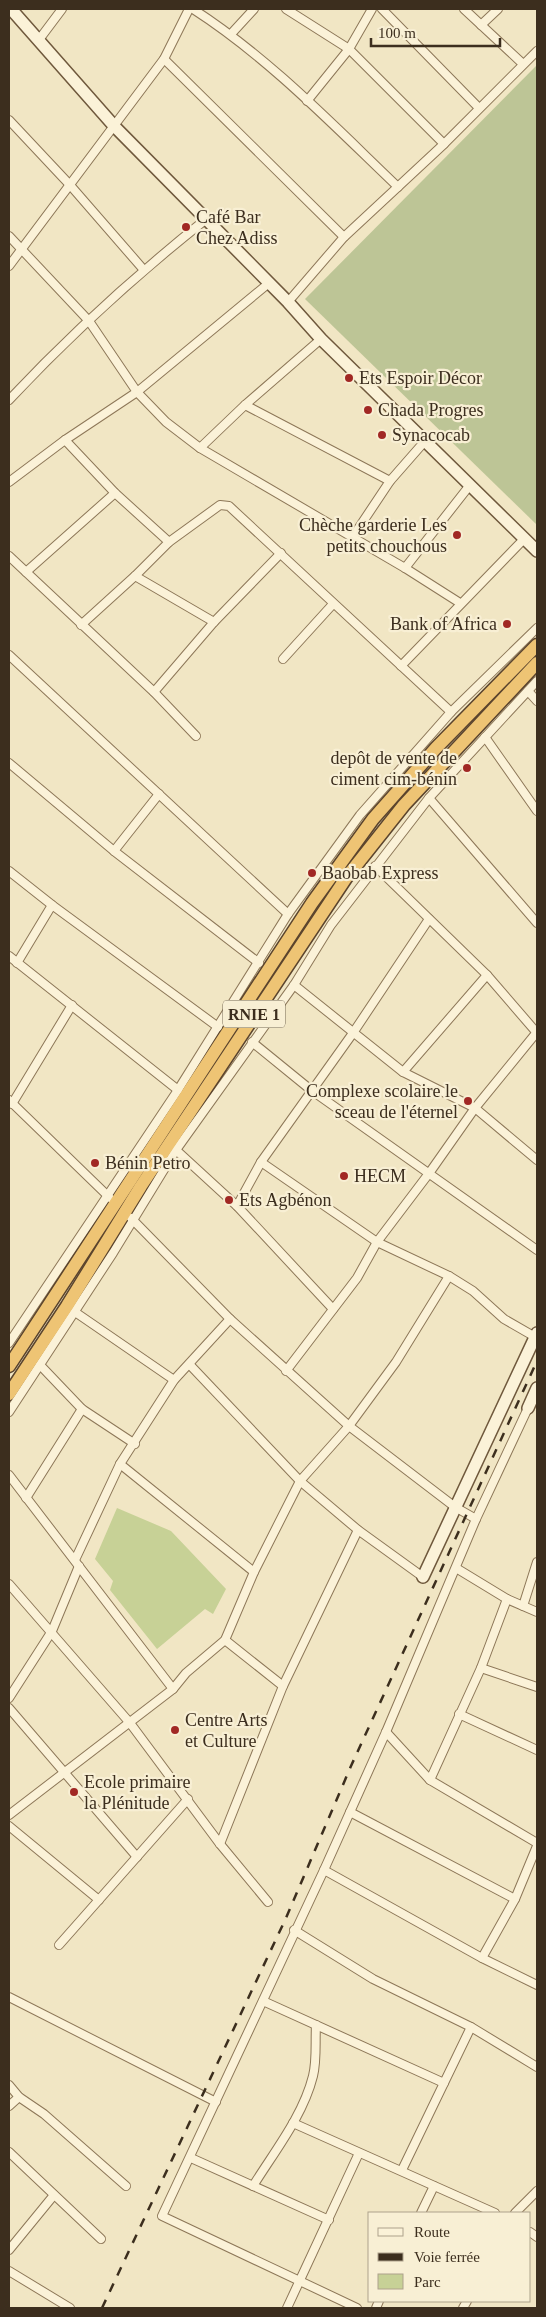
<svg xmlns="http://www.w3.org/2000/svg" width="546" height="2317" viewBox="0 0 546 2317" font-family="Georgia,serif">
<style>
.green{fill:#c7d196}
.cemetery{fill:#bdc596}
.lines{fill:none;stroke-linecap:round;stroke-linejoin:round}
.minor-casing{stroke:#8d7758;stroke-width:10}
.secondary-casing{stroke:#6f583c;stroke-width:14}
.trunk-casing{stroke:#5b442d;stroke-width:15}
.minor{stroke:#fbf2d8;stroke-width:8}
.secondary{stroke:#fbf2d8;stroke-width:11}
.trunk{stroke:#eec474;stroke-width:12}
.rail{stroke:#3c2e1e;stroke-width:2.5;stroke-dasharray:9 9;stroke-linecap:butt}
.poi-dot{fill:#a12824;stroke:#f8efd4;stroke-width:2}
.labels{text-anchor:middle;stroke-width:4.5;stroke-linejoin:round;paint-order:stroke}
.shield{fill:#f8efd4;stroke:#746855;stroke-width:1}
.shield-label{font-size:16px;font-weight:bold;fill:#3c2e1e}
.poi-label{font-size:18px;fill:#3c2e1e;stroke:#f8efd4;text-anchor:start}
</style>
<rect width="100%" height="100%" fill="#f1e6c4"/>
<polygon class="green" points="117,1508 171,1531 226,1589 213,1614 205,1609 157,1649 110,1590 113,1581 95,1559"/>
<polygon class="cemetery" points="537,65 537,525 305,299"/>
<g class="lines">
<defs>
<g id="minor">
<path d="M 193,9 C 269,58 333,125 398,187"/>
<polyline points="286,9 349,49 444,144"/>
<polyline points="382,9 479,108"/>
<polyline points="464,9 523,64"/>
<polyline points="481,25 498,9"/>
<polyline points="231,34 254,9"/>
<polyline points="38,41 62,9"/>
<polyline points="164,59 344,237"/>
<polyline points="307,101 349,49 372,9"/>
<polyline points="9,120 70,185 143,269"/>
<polyline points="9,236 89,321 137,392 166,422 200,448 405,568 460,603"/>
<polyline points="9,266 164,59 189,9"/>
<polyline points="288,302 344,237 444,144 537,51"/>
<path d="M 9,400 C 70,335 136,275 205,220"/>
<polyline points="245,405 390,481"/>
<polyline points="65,440 115,493 169,542"/>
<polyline points="200,448 245,405 321,339"/>
<polyline points="9,482 65,440 137,392 269,283"/>
<polyline points="352,538 390,481 425,441"/>
<polyline points="9,556 154,692 196,736"/>
<polyline points="405,568 470,485"/>
<polyline points="26,572 115,493"/>
<polyline points="135,576 214,622"/>
<polyline points="81,625 135,576 169,542 220,505 229,506 451,712"/>
<polyline points="9,655 288,914"/>
<polyline points="283,659 333,604"/>
<polyline points="401,666 525,538"/>
<polyline points="528,691 537,701"/>
<polyline points="154,692 214,622 281,553"/>
<polyline points="485,737 537,811"/>
<polyline points="9,763 114,851 259,963"/>
<polyline points="429,798 537,923"/>
<polyline points="114,851 159,794"/>
<polyline points="375,866 487,975 537,1033"/>
<polyline points="9,871 52,905 218,1027"/>
<polyline points="9,956 178,1090"/>
<polyline points="17,963 52,905"/>
<polyline points="294,985 403,1072 475,1108 537,1160"/>
<polyline points="252,1042 311,1090 537,1250"/>
<polyline points="403,1072 487,975"/>
<polyline points="9,1100 110,1198"/>
<polyline points="12,1104 72,1005"/>
<polyline points="176,1150 237,1206 333,1309"/>
<polyline points="261,1162 377,1242 449,1276 473,1291 504,1319 537,1338"/>
<polyline points="237,1206 261,1162 353,1033 429,919"/>
<polyline points="131,1218 230,1319 349,1426 455,1507 476,1519"/>
<polyline points="75,1312 174,1380"/>
<polyline points="9,1343 178,1090 288,914 360,815 451,712 537,628"/>
<polyline points="40,1365 82,1409 135,1444"/>
<polyline points="190,1365 300,1481 358,1530 423,1577"/>
<polyline points="286,1371 357,1278 377,1242 430,1172 475,1108 537,1032"/>
<polyline points="9,1412 113,1253 176,1150 294,985 331,925 429,798 537,681"/>
<polyline points="120,1464 254,1572"/>
<polyline points="9,1475 173,1689"/>
<polyline points="26,1498 82,1409"/>
<polyline points="75,1560 120,1464 174,1380 230,1319"/>
<polyline points="456,1568 507,1599 537,1612"/>
<polyline points="9,1584 130,1723 220,1844 268,1902"/>
<polyline points="523,1606 537,1562"/>
<polyline points="225,1640 283,1686"/>
<polyline points="481,1668 537,1687"/>
<polyline points="9,1698 52,1631 79,1566"/>
<polyline points="9,1708 137,1857"/>
<polyline points="459,1714 537,1750"/>
<polyline points="386,1732 430,1780 537,1843"/>
<polyline points="430,1780 481,1668 507,1599"/>
<polyline points="350,1812 515,1899"/>
<polyline points="9,1815 173,1689 186,1673 225,1640 254,1572 300,1481 349,1426 396,1362 449,1276"/>
<polyline points="9,1826 99,1900"/>
<polyline points="220,1844 283,1686 358,1530"/>
<polyline points="324,1870 482,1958 537,1985"/>
<polyline points="294,1930 373,1979 471,2027 537,2067"/>
<polyline points="59,1945 188,1799"/>
<polyline points="482,1958 515,1899 537,1846"/>
<polyline points="9,1997 216,2102"/>
<polyline points="263,2001 444,2083"/>
<polyline points="9,2085 19,2097 44,2114 126,2186"/>
<polyline points="9,2106 19,2097"/>
<polyline points="293,2123 495,2213"/>
<polyline points="9,2152 101,2239"/>
<polyline points="191,2158 329,2220"/>
<polyline points="402,2170 471,2027"/>
<path d="M 253,2186 C 274,2152 303,2116 313,2076 C 317,2060 315,2042 316,2025"/>
<polyline points="421,2213 434,2186"/>
<polyline points="515,2213 537,2191"/>
<polyline points="530,2232 537,2237"/>
<polyline points="9,2250 54,2195"/>
<polyline points="9,2271 70,2308"/>
<polyline points="287,2308 359,2153"/>
<polyline points="357,2308 162,2216 324,1870 386,1732 476,1519 528,1408"/>
<polyline points="376,2308 379,2301"/>
<polyline points="463,2308 467,2301"/>
</g>
<g id="secondary">
<polyline points="11,9 115,127 288,302 321,339 537,551"/>
<polyline points="528,1408 537,1388"/>
<polyline points="423,1577 537,1333"/>
</g>
<g id="trunk">
<polyline points="9,1366 312,903 373,819 436,748 537,645"/>
<polyline points="9,1394 67,1306 141,1186 346,878 404,805 537,663"/>
</g>
</defs>
<use href="#minor" class="minor-casing"/>
<use href="#secondary" class="secondary-casing"/>
<use href="#trunk" class="trunk-casing"/>
<use href="#minor" class="minor"/>
<use href="#secondary" class="secondary"/>
<use href="#trunk" class="trunk"/>
<polyline class="rail" points="102,2308 286,1918 351,1766 537,1361"/>
</g>
<g class="poi-dot">
<circle cx="186" cy="227" r="5"/>
<circle cx="349" cy="378" r="5"/>
<circle cx="368" cy="410" r="5"/>
<circle cx="382" cy="435" r="5"/>
<circle cx="457" cy="535" r="5"/>
<circle cx="507" cy="624" r="5"/>
<circle cx="467" cy="768" r="5"/>
<circle cx="312" cy="873" r="5"/>
<circle cx="468" cy="1101" r="5"/>
<circle cx="95" cy="1163" r="5"/>
<circle cx="344" cy="1176" r="5"/>
<circle cx="229" cy="1200" r="5"/>
<circle cx="175" cy="1730" r="5"/>
<circle cx="74" cy="1792" r="5"/>
</g>
<g class="labels">
<rect class="shield" x="223" y="1000.5" width="62" height="27" rx="4"/>
<g class="shield-label">
<text x="254" y="1020">RNIE 1</text>
</g>
<g class="poi-label">
<text x="196" y="223">Café Bar<tspan x="196" dy="21">Chez Adiss</tspan></text>
<text x="359" y="384">Ets Espoir Décor</text>
<text x="378" y="416">Chada Progres</text>
<text x="392" y="441">Synacocab</text>
<text x="447" y="531" text-anchor="end">Chèche garderie Les<tspan x="447" dy="21">petits chouchous</tspan></text>
<text x="497" y="630" text-anchor="end">Bank of Africa</text>
<text x="457" y="764" text-anchor="end">depôt de vente de<tspan x="457" dy="21">ciment cim-bénin</tspan></text>
<text x="322" y="879">Baobab Express</text>
<text x="458" y="1097" text-anchor="end">Complexe scolaire le<tspan x="458" dy="21">sceau de l'éternel</tspan></text>
<text x="105" y="1169">Bénin Petro</text>
<text x="354" y="1182">HECM</text>
<text x="239" y="1206">Ets Agbénon</text>
<text x="185" y="1726">Centre Arts<tspan x="185" dy="21">et Culture</tspan></text>
<text x="84" y="1788">Ecole primaire<tspan x="84" dy="21">la Plénitude</tspan></text>
</g>
</g>
<rect width="546" height="2317" fill="none" stroke="#3c2e1e" stroke-width="20"/>
<rect x="368" y="2212" width="162" height="90" fill="#f8efd4" stroke="#ada28b"/>
<rect x="378" y="2228" width="25" height="8" fill="#fbf2d8" stroke="#ada28b"/>
<text x="414" y="2237" font-size="15" fill="#3c2e1e">Route</text>
<rect x="378" y="2253" width="25" height="8" fill="#3c2e1e" stroke="#ada28b"/>
<text x="414" y="2262" font-size="15" fill="#3c2e1e">Voie ferrée</text>
<rect x="378" y="2274" width="25" height="15" fill="#c7d196" stroke="#ada28b"/>
<text x="414" y="2287" font-size="15" fill="#3c2e1e">Parc</text>
<path d="M371 38v8h129v-8" fill="none" stroke="#3c2e1e" stroke-width="2.5"/>
<text x="378" y="38" font-size="15" fill="#3c2e1e" stroke="#f8efd4" stroke-width="4" paint-order="stroke">100 m</text>
</svg>
